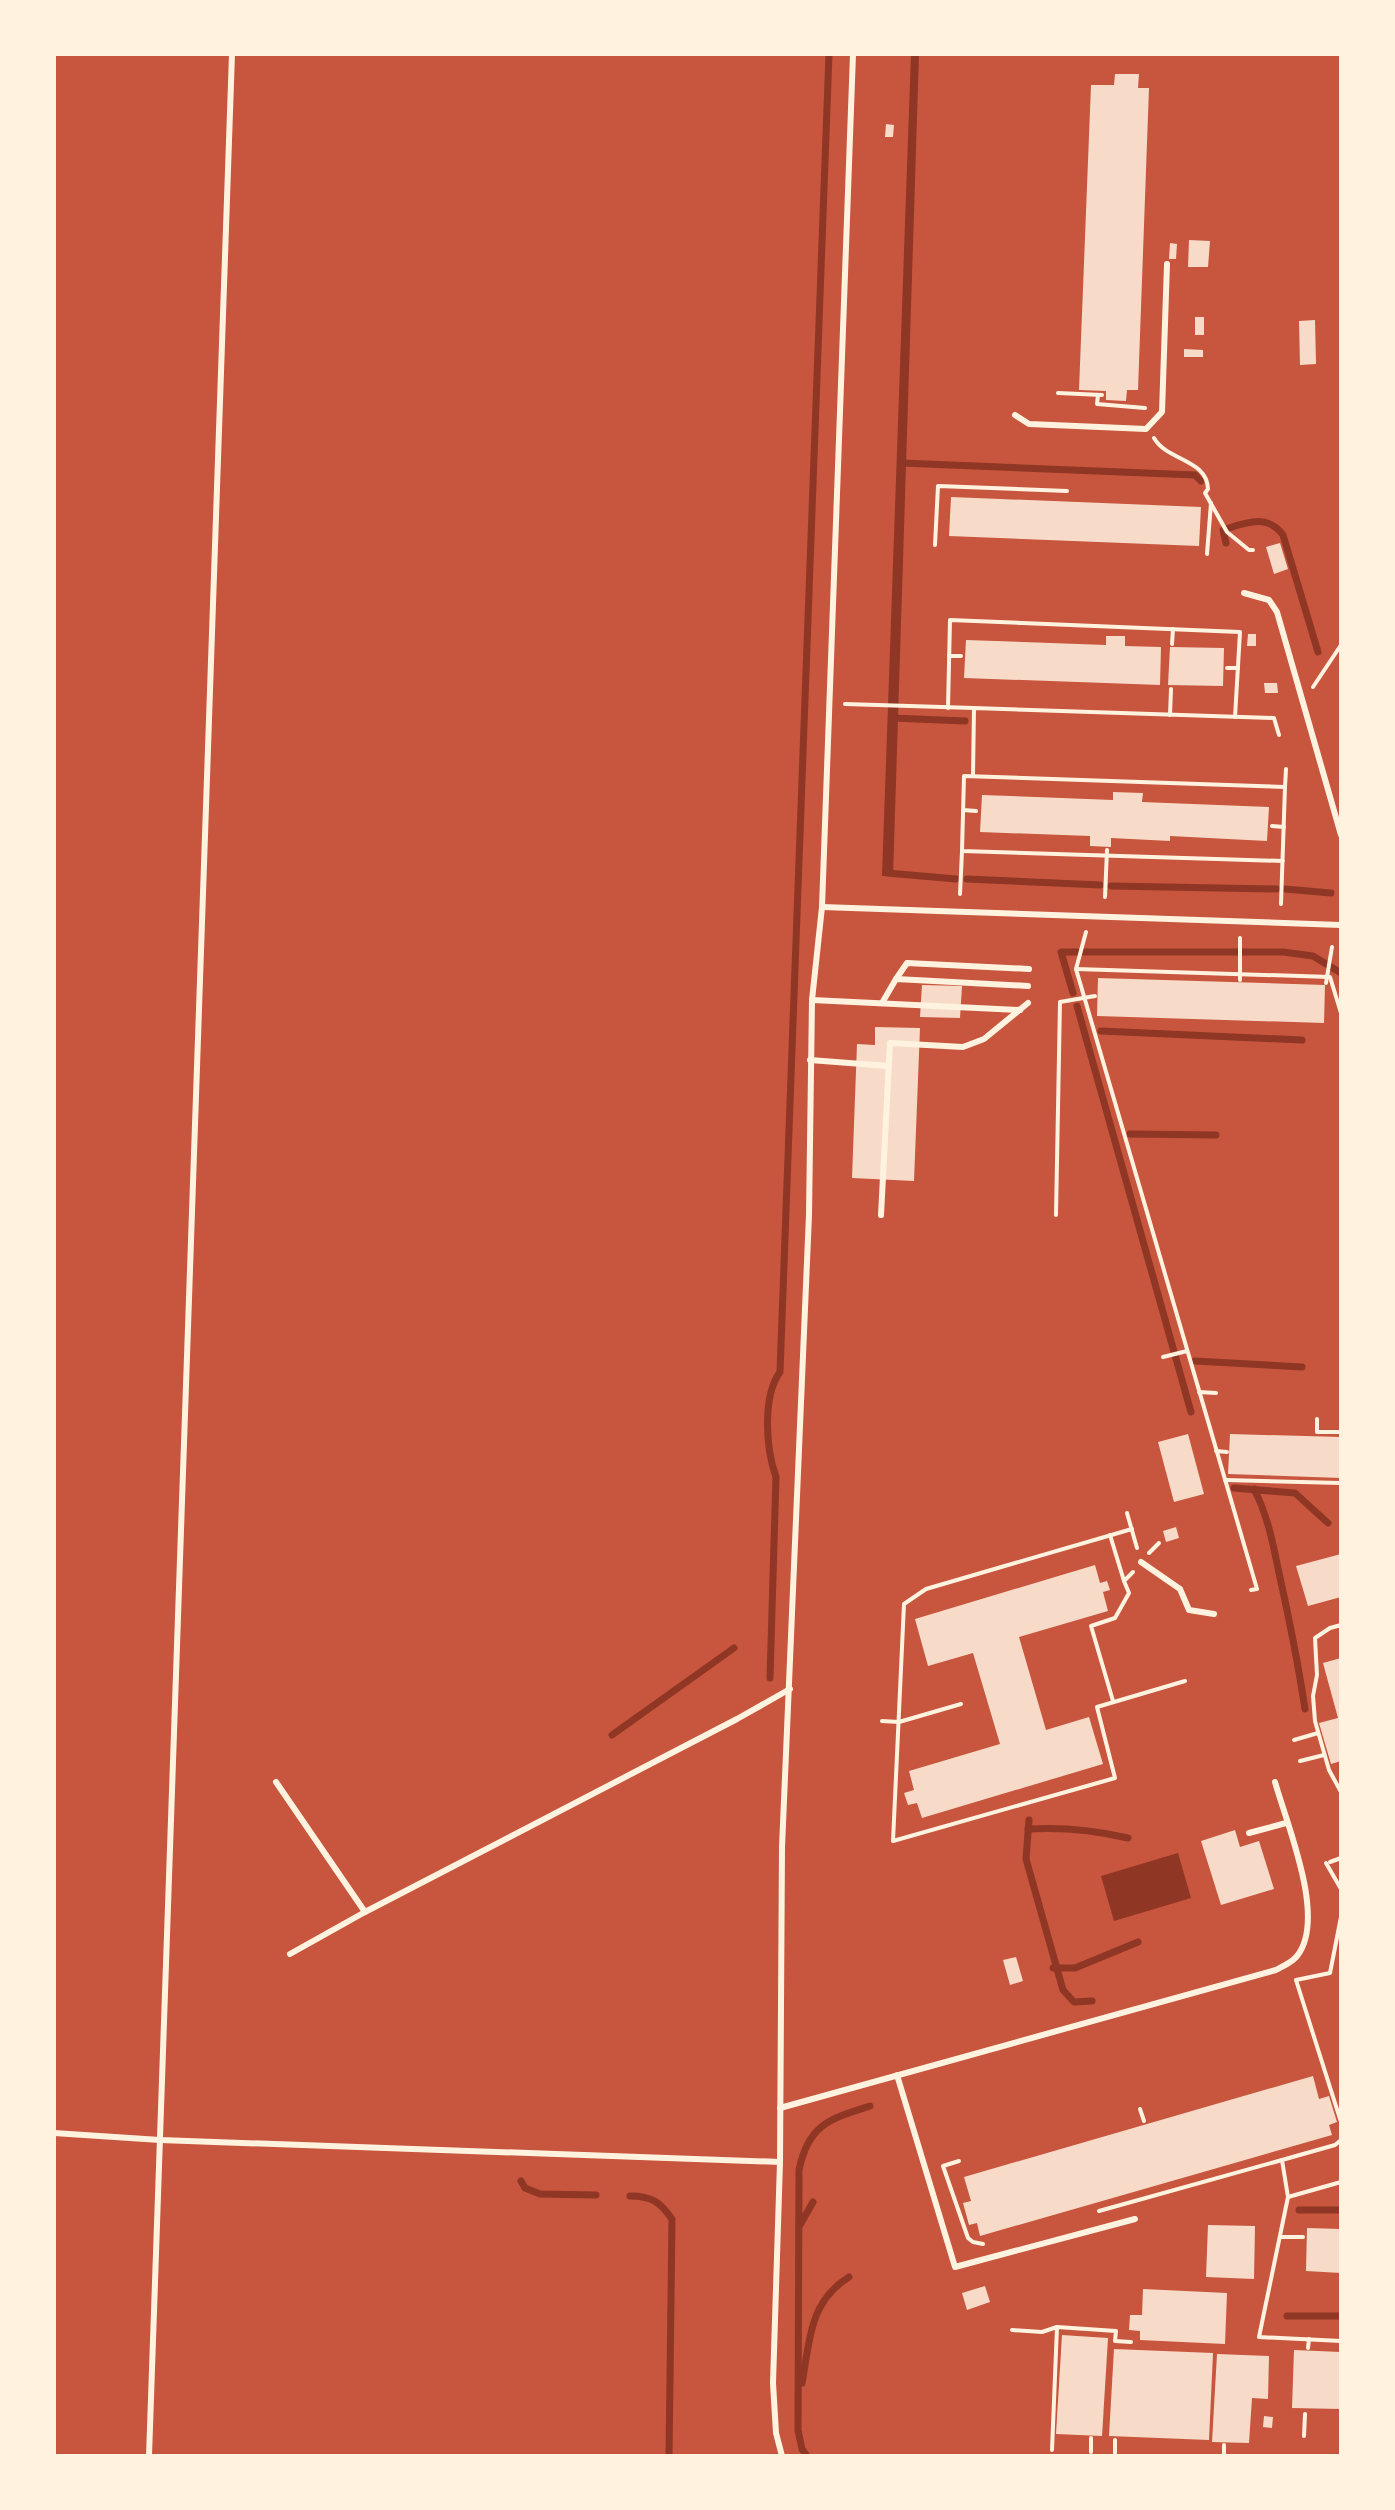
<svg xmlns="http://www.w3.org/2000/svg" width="1395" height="2510" viewBox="0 0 1395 2510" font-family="Cabin,sans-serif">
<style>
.water{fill:#8f3625}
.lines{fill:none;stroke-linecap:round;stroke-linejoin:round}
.stream{stroke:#8f3625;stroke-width:7}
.building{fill:#f7dbc8}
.path{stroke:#fff3e0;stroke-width:4}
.service{stroke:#fff3e0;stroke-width:6}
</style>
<rect width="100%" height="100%" fill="#c8553d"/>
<g class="water">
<polygon points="911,54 919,54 893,876 882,876"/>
<polygon points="1178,1853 1191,1898 1114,1921 1101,1876"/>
</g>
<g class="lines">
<g class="stream">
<polyline points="902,463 1195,475 1201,481"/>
<path d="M 1226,543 L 1223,530 C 1245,523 1267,513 1283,535 L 1318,652"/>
<polyline points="892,718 965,721"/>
<polyline points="887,873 956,879"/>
<polyline points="967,879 1100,885"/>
<polyline points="1111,886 1277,889"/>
<polyline points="1285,889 1331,893"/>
<polyline points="1084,952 1283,952 1313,956 1341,973"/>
<polyline points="1073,993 1061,952 1077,952"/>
<polyline points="1077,1006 1191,1412"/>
<polyline points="1101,1031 1302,1040"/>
<polyline points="1130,1134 1216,1135"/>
<polyline points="1195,1361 1302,1367"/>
<polyline points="1234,1488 1295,1493 1328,1523"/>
<path d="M 1254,1489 C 1268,1516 1273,1544 1279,1573 C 1289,1618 1298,1663 1305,1709"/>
<path d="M 770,1678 L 776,1477 C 766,1449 762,1397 780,1372 L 829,54"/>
<polyline points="612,1735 734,1648"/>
<polyline points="1029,1820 1026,1859 1063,1990 1074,2002 1092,2001"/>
<path d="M 1028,1829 C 1063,1827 1094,1830 1128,1838"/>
<polyline points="1053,1968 1075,1968 1138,1942"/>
<polyline points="521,2181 525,2188 540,2194 596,2195"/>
<path d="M 630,2196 C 652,2196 660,2202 672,2219 L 669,2456"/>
<polyline points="1299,2210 1341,2210"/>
<polyline points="800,2225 813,2202"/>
<polyline points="1287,2316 1341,2316"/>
<path d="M 802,2383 C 810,2340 809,2302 849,2277"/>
<path d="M 807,2456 L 802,2449 L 798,2430 L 799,2170 C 808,2125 829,2119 870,2106"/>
</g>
</g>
<g class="building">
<polygon points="1115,74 1139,74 1138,88 1149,88 1138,390 1127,390 1126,401 1106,400 1106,391 1079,390 1091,85 1114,85"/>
<polygon points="886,124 894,125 893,137 885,137"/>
<polygon points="1189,240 1210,241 1208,267 1188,267"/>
<polygon points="1170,243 1177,244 1176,259 1169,259"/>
<rect x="1195" y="317" width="9" height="18"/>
<polygon points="1315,320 1316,364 1300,365 1299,321"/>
<polygon points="1184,349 1203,350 1203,357 1184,357"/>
<polygon points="951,497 1201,507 1199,546 949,536"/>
<polygon points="1280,543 1288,569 1274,574 1266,547"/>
<polygon points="1248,634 1256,634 1256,646 1247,646"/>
<polygon points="1106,636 1125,636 1125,646 1161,647 1160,685 964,678 966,640 1106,645"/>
<polygon points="1170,647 1224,648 1223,686 1168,685"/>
<polygon points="1264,683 1277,683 1278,693 1265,693"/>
<polygon points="1113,792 1143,793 1142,802 1269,807 1267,841 1170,836 1170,841 1111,838 1111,847 1090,846 1090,836 980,832 982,795 1113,800"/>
<polygon points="1098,978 1325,985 1324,1023 1097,1016"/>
<polygon points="922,985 962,986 960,1018 920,1017"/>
<polygon points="875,1027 920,1028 914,1181 852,1178 857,1044 875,1045"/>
<polygon points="1188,1434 1204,1494 1174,1502 1158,1442"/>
<polygon points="1230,1434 1341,1437 1341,1478 1228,1474"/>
<polygon points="1176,1527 1179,1538 1166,1542 1163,1531"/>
<polygon points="1341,1554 1341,1597 1308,1606 1296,1566"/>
<polygon points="1095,1565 1100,1583 1107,1581 1110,1590 1103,1592 1108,1611 1019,1637 1046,1730 1089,1717 1103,1764 922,1818 917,1803 908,1805 904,1793 914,1790 909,1771 1000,1744 973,1653 928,1666 915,1619"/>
<polygon points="1341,1658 1341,1761 1331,1764 1319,1723 1338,1718 1323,1663"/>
<polygon points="1235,1830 1240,1847 1259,1841 1274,1889 1221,1905 1201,1841"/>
<polygon points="1016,1957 1023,1981 1010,1985 1003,1960"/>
<polygon points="1313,2076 1319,2099 1329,2096 1337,2122 1329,2125 1332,2135 980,2236 977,2223 969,2225 963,2203 971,2201 964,2177"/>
<polygon points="1208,2225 1255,2226 1254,2279 1206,2277"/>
<polygon points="1307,2228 1341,2229 1341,2273 1306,2271"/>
<polygon points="985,2286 990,2302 967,2310 962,2293"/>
<polygon points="1143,2289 1227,2293 1225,2344 1140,2340 1140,2331 1129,2330 1130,2315 1142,2315"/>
<polygon points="1062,2335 1108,2338 1102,2436 1056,2434"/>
<polygon points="1114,2349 1213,2353 1209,2440 1109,2436"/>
<polygon points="1294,2350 1341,2352 1341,2409 1292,2408"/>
<polygon points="1217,2354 1269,2356 1268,2399 1252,2398 1249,2443 1212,2442"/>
<polygon points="1264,2416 1273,2417 1272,2428 1263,2427"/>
</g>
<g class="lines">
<g class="path">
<polyline points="1058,393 1102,395"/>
<polyline points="1098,395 1097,404 1145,408"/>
<path d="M 1154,438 C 1167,461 1207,459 1208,489 L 1205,493 L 1227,532 L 1249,550 L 1253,550"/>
<polyline points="1341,499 1341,500"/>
<polyline points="935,545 938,486 1067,491"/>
<polyline points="1207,554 1211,503"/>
<polyline points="1172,644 1173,629"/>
<polyline points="949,656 961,656"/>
<polyline points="1227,668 1238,668"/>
<polyline points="1313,687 1341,645"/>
<polyline points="845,704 974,708"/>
<polyline points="948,708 950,620 1240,632 1235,717"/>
<polyline points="1170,715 1171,689"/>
<polyline points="973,776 974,708 1274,718 1279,735"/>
<polyline points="1285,787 1286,769"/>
<polyline points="963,810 976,811"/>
<polyline points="1272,826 1284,827"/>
<polyline points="960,894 962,851"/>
<polyline points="1105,897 1107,850"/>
<polyline points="1281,904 1285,787 964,776 962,851 1283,861"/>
<polyline points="1086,932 1076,969 1257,1589 1251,1590"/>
<polyline points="1076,969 1330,977 1341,1013"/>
<polyline points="1240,980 1240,938"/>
<polyline points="1326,983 1332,947"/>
<polyline points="1056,1215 1060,1002 1095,996"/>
<polyline points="1163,1357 1187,1351"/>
<polyline points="1199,1392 1216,1393"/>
<polyline points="1317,1419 1317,1432 1341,1432"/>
<polyline points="1216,1451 1227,1452"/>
<polyline points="1225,1480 1341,1483"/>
<polyline points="1127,1513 1137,1548"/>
<polyline points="1132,1529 926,1589 904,1604 893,1841 1115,1778 1097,1707 1185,1681"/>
<polyline points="1110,1535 1124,1581"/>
<polyline points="1149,1553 1159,1543"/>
<polyline points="1341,1625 1330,1628 1315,1638 1317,1675 1313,1696 1315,1721 1329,1770 1341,1792"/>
<polyline points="1113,1701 1091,1626 1115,1618 1129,1593 1124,1581 1133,1572"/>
<polyline points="882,1721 899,1722 961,1704"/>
<polyline points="1294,1740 1318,1733"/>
<polyline points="1300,1761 1324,1755"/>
<polyline points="1330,1862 1341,1858"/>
<polyline points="1326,1863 1341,1889"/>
<polyline points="1341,1917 1330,1973 1296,1980 1341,2122"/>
<polyline points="1140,2109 1144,2121"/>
<polyline points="959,2161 943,2166 968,2238 973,2242 983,2244"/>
<polyline points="1341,2182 1288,2197 1259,2337 1341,2341"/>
<polyline points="1288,2197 1282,2160 1335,2145 1341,2140"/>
<polyline points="1099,2211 1282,2160"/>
<polyline points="1280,2237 1303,2237"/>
<polyline points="1057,2327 1116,2331 1115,2341 1131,2342"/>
<polyline points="1012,2330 1042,2332 1057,2327 1052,2450"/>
<polyline points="1308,2348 1309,2339"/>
<polyline points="1304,2436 1305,2414"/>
<polyline points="1091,2438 1091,2452"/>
<polyline points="1115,2453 1115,2440"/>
<polyline points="1224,2456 1224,2445"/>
</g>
<g class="service">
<polyline points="1015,415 1029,424 1146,429 1162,412 1167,264"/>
<polyline points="1244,593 1269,600 1277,612 1341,835"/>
<polyline points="822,907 1341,925"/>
<polyline points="896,979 907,963 1029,969"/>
<polyline points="812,1000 1020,1010"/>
<polyline points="882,1003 896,979 1028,986"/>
<polyline points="810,1060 888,1066"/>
<polyline points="881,1215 890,1043 963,1047 984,1039 1028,1003"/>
<polyline points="1141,1562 1180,1589 1189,1610 1214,1614"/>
<polyline points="276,1782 365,1912"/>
<polyline points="1249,1833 1286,1823"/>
<polyline points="290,1954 365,1912 737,1719 790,1689"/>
<polyline points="897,2075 955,2267 1135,2219"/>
<path d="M 780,2108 L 1276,1970 C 1283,1966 1293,1962 1297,1956 C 1327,1919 1287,1825 1275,1782"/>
<polyline points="54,2133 160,2140 780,2162"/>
<polyline points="149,2456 232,54"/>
<polyline points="782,2456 776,2433 773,2383 780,2162 782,1847 809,1215 812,1000 822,907 853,54"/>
</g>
</g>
<rect width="1395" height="2510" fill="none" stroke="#fff3e0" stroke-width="112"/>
</svg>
